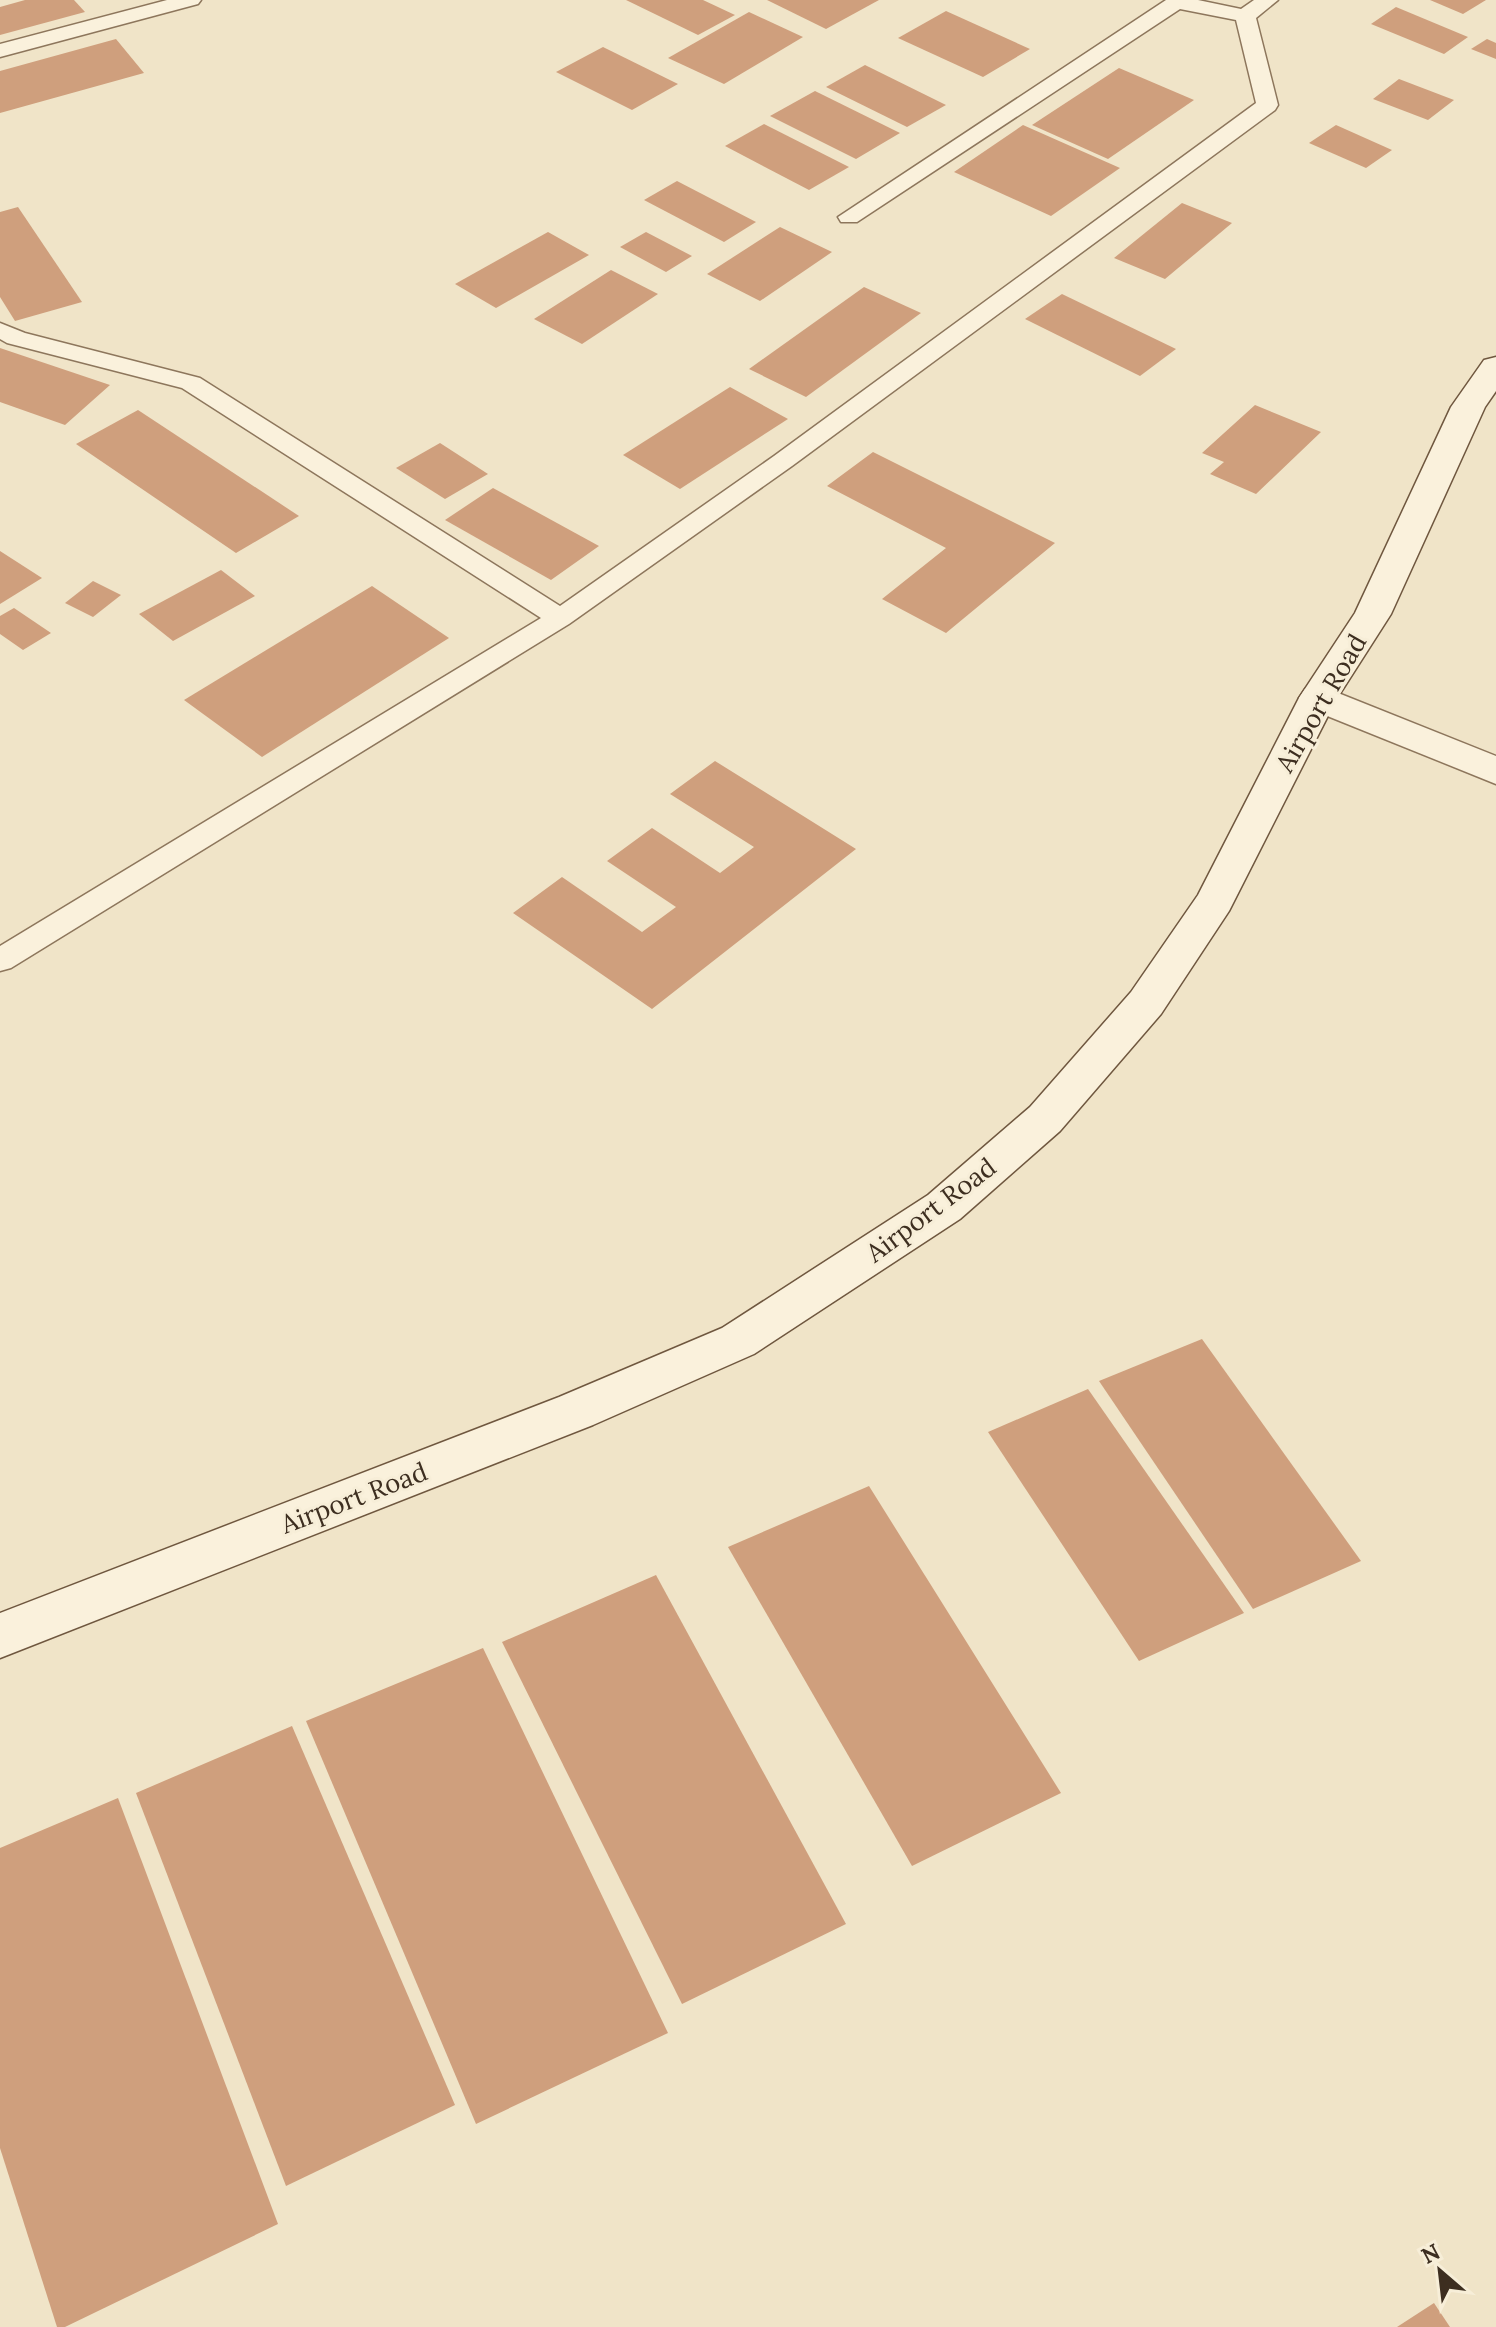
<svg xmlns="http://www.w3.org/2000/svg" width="1496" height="2327" viewBox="0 0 1496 2327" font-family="Lora,serif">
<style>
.building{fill:#cf9f7d}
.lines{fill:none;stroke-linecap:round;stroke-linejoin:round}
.service-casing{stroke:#8d765c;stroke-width:3}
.minor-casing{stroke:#8d765c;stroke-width:3}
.secondary-casing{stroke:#6f573f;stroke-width:3}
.service{fill:#faf1dc;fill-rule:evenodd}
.minor{fill:#faf1dc;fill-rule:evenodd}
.secondary{fill:#faf1dc;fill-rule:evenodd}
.labels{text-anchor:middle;stroke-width:6;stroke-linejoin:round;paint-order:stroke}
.street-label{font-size:26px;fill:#3d2e20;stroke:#f7eed8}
</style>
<rect width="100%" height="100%" fill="#f0e4c8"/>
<g class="building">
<polygon points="25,0 74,0 85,12 0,35 0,7"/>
<polygon points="626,0 703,0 735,15 698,35"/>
<polygon points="767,0 879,0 826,29"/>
<polygon points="1430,0 1486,0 1463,14"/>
<polygon points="1396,7 1468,37 1444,54 1371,24"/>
<polygon points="946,11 1030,49 983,77 898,38"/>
<polygon points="749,12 803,37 724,84 668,58"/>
<polygon points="116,39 144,73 0,113 0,71"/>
<polygon points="1487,39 1496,43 1496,59 1471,49"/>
<polygon points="603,47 678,84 632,110 556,72"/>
<polygon points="865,65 946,105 907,127 826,87"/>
<polygon points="1119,68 1194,100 1108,159 1032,125"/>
<polygon points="1399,79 1454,100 1428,120 1373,99"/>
<polygon points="815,91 900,133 856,159 770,116"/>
<polygon points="764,124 849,167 809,190 725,146"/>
<polygon points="1023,125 1120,168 1051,216 954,172"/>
<polygon points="1336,125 1392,150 1366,168 1309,143"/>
<polygon points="677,181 756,222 724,242 644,200"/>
<polygon points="1182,203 1232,223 1165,279 1114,258"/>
<polygon points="18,207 82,302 15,321 0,297 0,212"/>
<polygon points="780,227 832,252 760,301 707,274"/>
<polygon points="548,232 589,255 496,308 455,284"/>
<polygon points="646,232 692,256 666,272 620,247"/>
<polygon points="611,270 658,294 582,344 534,319"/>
<polygon points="864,287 921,313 806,397 749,369"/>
<polygon points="1062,294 1176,349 1140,376 1025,319"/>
<polygon points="0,348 110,385 65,425 0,402"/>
<polygon points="730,387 788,419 680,489 623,455"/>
<polygon points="1255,405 1321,432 1256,494 1210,474 1224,462 1202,453"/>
<polygon points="138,410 299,516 236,553 76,444"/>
<polygon points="440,443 488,474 445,499 396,468"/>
<polygon points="873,452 1055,543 946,633 882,599 946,548 827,486"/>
<polygon points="493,488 599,546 551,580 445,520"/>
<polygon points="0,551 42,578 0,604"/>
<polygon points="221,570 255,596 173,641 139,614"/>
<polygon points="93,581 121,595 93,617 65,603"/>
<polygon points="372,586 449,638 262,757 184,700"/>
<polygon points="14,608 51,633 23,650 0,634 0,616"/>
<polygon points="715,761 856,849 652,1009 513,913 562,877 642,932 676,907 607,861 652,828 720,873 754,847 670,794"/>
<polygon points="1202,1339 1361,1561 1253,1609 1099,1381"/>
<polygon points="1088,1389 1244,1613 1139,1661 988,1432"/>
<polygon points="869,1486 1061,1793 912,1866 728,1547"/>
<polygon points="656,1575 846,1924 682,2004 502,1642"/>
<polygon points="483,1648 668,2033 476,2124 306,1721"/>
<polygon points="292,1726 455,2105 286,2186 136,1793"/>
<polygon points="118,1798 278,2224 65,2327 57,2327 0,2148 0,1848"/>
<polygon points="1434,2303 1450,2327 1397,2327"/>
</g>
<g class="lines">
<defs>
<g id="service">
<polygon points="167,0 201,0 198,4 0,57 0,44"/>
<polygon points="1166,0 1198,0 1241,9 1254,0 1278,0 1256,18 1278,105 1275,110 792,466 569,624 11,968 0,971 0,946 541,618 182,388 7,343 0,339 0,323 25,333 200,378 560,606 774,456 1256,103 1236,20 1180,9 857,222 841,222 838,217"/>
</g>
<polygon id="minor" points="1318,685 1496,756 1496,784 1305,707 1299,698 1305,689"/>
<polygon id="secondary" points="1496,357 1496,391 1485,407 1391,614 1336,700 1229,911 1161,1014 1060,1131 960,1219 754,1354 593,1425 0,1658 0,1613 559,1397 722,1328 928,1195 1030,1107 1131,992 1198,895 1299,698 1355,613 1451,407 1484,360"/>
</defs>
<use href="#service" class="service-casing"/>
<use href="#minor" class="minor-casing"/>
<use href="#secondary" class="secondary-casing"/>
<use href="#service" class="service"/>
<use href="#minor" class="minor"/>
<use href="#secondary" class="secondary"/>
</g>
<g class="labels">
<g class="street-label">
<text transform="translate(1321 703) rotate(-60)" y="9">Airport Road</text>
<text transform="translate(931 1210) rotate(-37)" y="9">Airport Road</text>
<text transform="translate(354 1498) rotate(-21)" y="9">Airport Road</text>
</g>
</g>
<g transform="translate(1440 2271) rotate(332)" stroke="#f7eed8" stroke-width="6" paint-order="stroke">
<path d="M0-6L14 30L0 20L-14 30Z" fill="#3d2e20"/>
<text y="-12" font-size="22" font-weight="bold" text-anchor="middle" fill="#3d2e20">N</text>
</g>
</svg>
